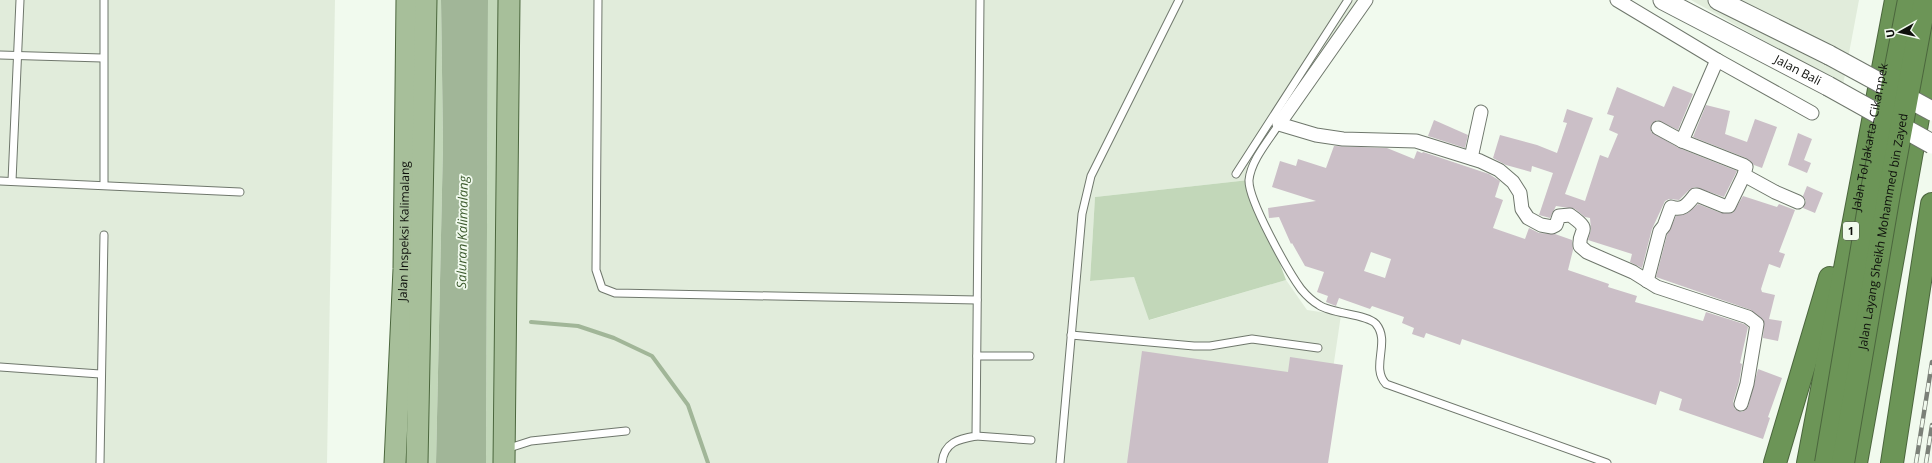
<svg xmlns="http://www.w3.org/2000/svg" width="1932" height="463" viewBox="0 0 1932 463" font-family="'Open Sans',sans-serif">
<style>
.built{fill:#e1ecdb}
.green{fill:#c2d7b9}
.water{fill:#a1b698}
.lines{fill:none;stroke-linecap:round;stroke-linejoin:round}
.stream{stroke:#a1b698;stroke-width:4}
.building{fill:#cbbfc7;fill-rule:evenodd}
.lane-casing{stroke:#6f776c;stroke-width:9}
.street-casing{stroke:#6f776c;stroke-width:15}
.secondary-casing{stroke:#6f776c;stroke-width:21}
.primary-casing{stroke:#4b663d;stroke-width:23}
.highway-casing{stroke:#4b663d;stroke-width:24}
.lane{stroke:#fff;stroke-width:7}
.street{stroke:#fff;stroke-width:13}
.secondary{stroke:#fff;stroke-width:19}
.primary{stroke:#a7bf9a;stroke-width:21}
.highway{stroke:#6c9557;stroke-width:22}
.rail-casing{stroke:#7b8078;stroke-width:4.5}
.rail{stroke:#f1faee;stroke-width:3;stroke-dasharray:9;stroke-linecap:butt}
.secondary-bridge-casing{stroke:#6f776c;stroke-width:21;stroke-linecap:butt}
.highway-bridge-casing{stroke:#4b663d;stroke-width:24;stroke-linecap:butt}
.secondary-bridge{stroke:#fff;stroke-width:19}
.highway-bridge{stroke:#6c9557;stroke-width:22}
.labels{text-anchor:middle;stroke-width:3.5;stroke-linejoin:round;paint-order:stroke}
.shield{fill:#f1faee;stroke:#525650;stroke-width:1}
.shield-label{font-size:11px;font-weight:bold;fill:#0e100c}
.street-label{font-size:12px;fill:#0e100c;stroke:#f1faee}
.water-label{font-size:13px;font-style:italic;fill:#3d5b2e;stroke:#f1faee}
</style>
<rect width="100%" height="100%" fill="#f1faee"/>
<g class="built">
<polygon points="0,0 335,0 327,463 0,463"/>
<polygon points="512,0 1362,0 1271,135 1249,180 1095,197 1090,281 1134,277 1150,320 1286,280 1307,310 1341,315 1319,463 508,463"/>
<polygon points="1691,0 1859,0 1843,85"/>
</g>
<g class="green">
<polygon points="426,0 441,0 443,144 436,463 395,463"/>
<polygon points="488,0 509,0 504,463 486,463"/>
<polygon points="1249,180 1286,280 1149,320 1134,277 1090,281 1095,197"/>
</g>
<polygon class="water" points="441,0 488,0 486,463 436,463 443,144"/>
<g class="lines">
<polyline class="stream" points="531,322 578,326 614,338 652,356 688,405 708,463"/>
</g>
<g class="building">
<polygon points="1673,86 1693,94 1678,130 1657,120 1651,125 1651,132 1679,148 1737,171 1724,197 1695,187 1689,190 1679,200 1669,199 1665,201 1652,229 1642,268 1630,262 1632,254 1588,240 1591,230 1590,218 1585,217 1575,209 1556,206 1550,218 1539,215 1553,173 1532,166 1531,172 1506,165 1493,158 1500,135 1537,145 1557,153 1567,123 1563,122 1567,109 1593,118 1565,194 1585,201 1600,155 1608,158 1618,134 1609,130 1614,116 1607,114 1617,87 1664,107"/>
<polygon points="1706,105 1730,111 1725,134 1747,142 1755,119 1777,127 1762,168 1754,165 1746,158 1693,137"/>
<polygon points="1434,120 1468,135 1465,148 1428,136"/>
<polygon points="1798,133 1812,139 1804,160 1811,163 1807,173 1788,165"/>
<path d="M 1334,146 L 1387,148 L 1414,159 L 1417,151 L 1422,153 L 1423,152 L 1489,174 L 1500,181 L 1495,197 L 1503,200 L 1493,228 L 1525,239 L 1529,228 L 1539,233 L 1555,234 L 1572,240 L 1573,250 L 1568,270 L 1609,284 L 1608,287 L 1637,296 L 1635,302 L 1703,321 L 1706,312 L 1744,324 L 1748,327 L 1740,363 L 1742,364 L 1739,382 L 1733,402 L 1735,409 L 1742,412 L 1748,407 L 1758,369 L 1782,378 L 1768,417 L 1770,418 L 1763,439 L 1679,410 L 1682,399 L 1660,391 L 1656,405 L 1462,339 L 1460,345 L 1426,333 L 1424,338 L 1412,334 L 1414,328 L 1402,323 L 1404,317 L 1372,306 L 1370,309 L 1339,298 L 1336,306 L 1326,302 L 1328,296 L 1317,292 L 1324,272 L 1305,266 L 1292,243 L 1291,244 L 1279,217 L 1269,218 L 1268,208 L 1316,201 L 1272,187 L 1280,161 L 1296,166 L 1298,159 L 1326,168 ZM 1371,252 L 1391,259 L 1385,278 L 1364,271 Z"/>
<polygon points="1807,186 1823,193 1815,213 1803,208 1806,201 1803,196"/>
<polygon points="1743,196 1777,207 1779,204 1795,210 1779,252 1785,254 1780,268 1769,264 1761,289 1762,292 1775,295 1769,319 1782,321 1778,341 1763,338 1764,321 1751,310 1656,277 1667,235 1676,216 1688,213 1698,204 1721,213 1733,213"/>
<polygon points="1142,351 1288,372 1290,357 1343,365 1328,463 1127,463"/>
</g>
<g class="lines">
<defs>
<g id="lane">
<polyline points="104,0 104,185"/>
<polyline points="598,0 596,270 602,288 615,293 977,300"/>
<polyline points="0,55 102,58"/>
<path d="M 1279,124 C 1269,140 1251,160 1249,180 C 1248,200 1288,271 1301,289 C 1306,295 1312,301 1319,305 C 1332,314 1367,314 1376,324 C 1391,342 1370,367 1386,384 L 1607,463"/>
<polyline points="1236,174 1348,0"/>
<polyline points="0,181 240,192"/>
<polyline points="12,181 20,0"/>
<polyline points="1071,335 1194,346 1210,346 1252,339 1318,348"/>
<polyline points="977,356 1030,356"/>
<polyline points="0,367 100,374"/>
<polyline points="976,436 1031,440"/>
<polyline points="506,449 531,441 626,431"/>
<polyline points="100,463 104,235"/>
<path d="M 942,463 C 944,442 959,439 976,436 L 980,0"/>
<polyline points="1060,463 1082,214 1091,176 1179,0"/>
</g>
<g id="street">
<path d="M 1366,0 L 1279,124 L 1316,135 L 1343,139 L 1416,141 L 1480,161 L 1499,170 L 1513,182 L 1520,193 L 1522,209 L 1528,218 L 1541,225 L 1552,227 L 1556,225 L 1559,216 L 1570,215 C 1594,232 1578,228 1580,246 L 1587,252 L 1633,272 L 1657,287 L 1748,317 L 1757,324 L 1747,384 L 1741,404"/>
<polyline points="1617,0 1717,60 1812,113"/>
<polyline points="1658,128 1682,141 1743,165 1746,167 1744,175 1775,192 1798,202"/>
<polyline points="1682,141 1717,60"/>
<polyline points="1471,158 1481,112"/>
<path d="M 1647,281 L 1660,231 L 1664,226 L 1671,207 C 1683,211 1687,205 1695,195 L 1697,195 L 1724,206 L 1729,206 L 1744,175"/>
</g>
<g id="secondary">
<path id="s1" d="M 1663,0 L 1828,86"/>
<polyline points="1718,0 1829,55"/>
</g>
<g id="primary">
<path id="s2" d="M 395,463 L 404,269 L 407,0"/>
<polyline points="417,463 426,0"/>
<polyline points="504,463 509,0"/>
</g>
<g id="highway">
<polyline points="1775,463 1830,278"/>
<path id="s3" d="M 1808,463 L 1896,0"/>
<polyline points="1856,463 1932,40"/>
<polyline points="1892,463 1932,204"/>
</g>
</defs>
<use href="#lane" class="lane-casing"/>
<use href="#street" class="street-casing"/>
<use href="#secondary" class="secondary-casing"/>
<use href="#primary" class="primary-casing"/>
<use href="#highway" class="highway-casing"/>
<use href="#lane" class="lane"/>
<use href="#street" class="street"/>
<use href="#secondary" class="secondary"/>
<use href="#primary" class="primary"/>
<use href="#highway" class="highway"/>
<defs>
<g id="rail">
<polyline points="1916,463 1932,362"/>
<polyline points="1926,463 1932,425"/>
</g>
</defs>
<use href="#rail" class="rail-casing"/>
<use href="#rail" class="rail"/>
<defs>
<g id="secondary-bridge">
<polyline points="1829,55 1932,111"/>
<polyline points="1828,86 1932,144"/>
</g>
<g id="highway-bridge">
<polyline points="1826,463 1871,195 1909,0"/>
<path id="s4" d="M 1843,463 L 1889,194 L 1925,0"/>
</g>
</defs>
<use href="#secondary-bridge" class="secondary-bridge-casing"/>
<use href="#highway-bridge" class="highway-bridge-casing"/>
<use href="#secondary-bridge" class="secondary-bridge"/>
<use href="#highway-bridge" class="highway-bridge"/>
</g>
<g class="labels">
<rect class="shield" x="1843" y="222" width="16" height="18" rx="3"/>
<g class="shield-label">
<text x="1851" y="235">1</text>
</g>
<g class="street-label">
<text dy="4" stroke="none"><textPath href="#s1" startOffset="152">Jalan Bali</textPath></text>
<text dy="4" stroke="none"><textPath href="#s3" startOffset="332">Jalan Tol Jakarta–Cikampek</textPath></text>
<text dy="4" stroke="none"><textPath href="#s4" startOffset="235">Jalan Layang Sheikh Mohammed bin Zayed</textPath></text>
<text dy="4" stroke="none"><textPath href="#s2" startOffset="232">Jalan Inspeksi Kalimalang</textPath></text>
</g>
<g class="water-label">
<text transform="translate(462 232) rotate(-89)" y="5">Saluran Kalimalang</text>
</g>
</g>
<g transform="translate(1900 32) rotate(262)" stroke="#f1faee" stroke-width="3" paint-order="stroke">
<path d="M0-3L7 15L0 10L-7 15Z" fill="#0e100c"/>
<text y="-6" font-size="11" font-weight="bold" text-anchor="middle" fill="#0e100c">U</text>
</g>
</svg>
